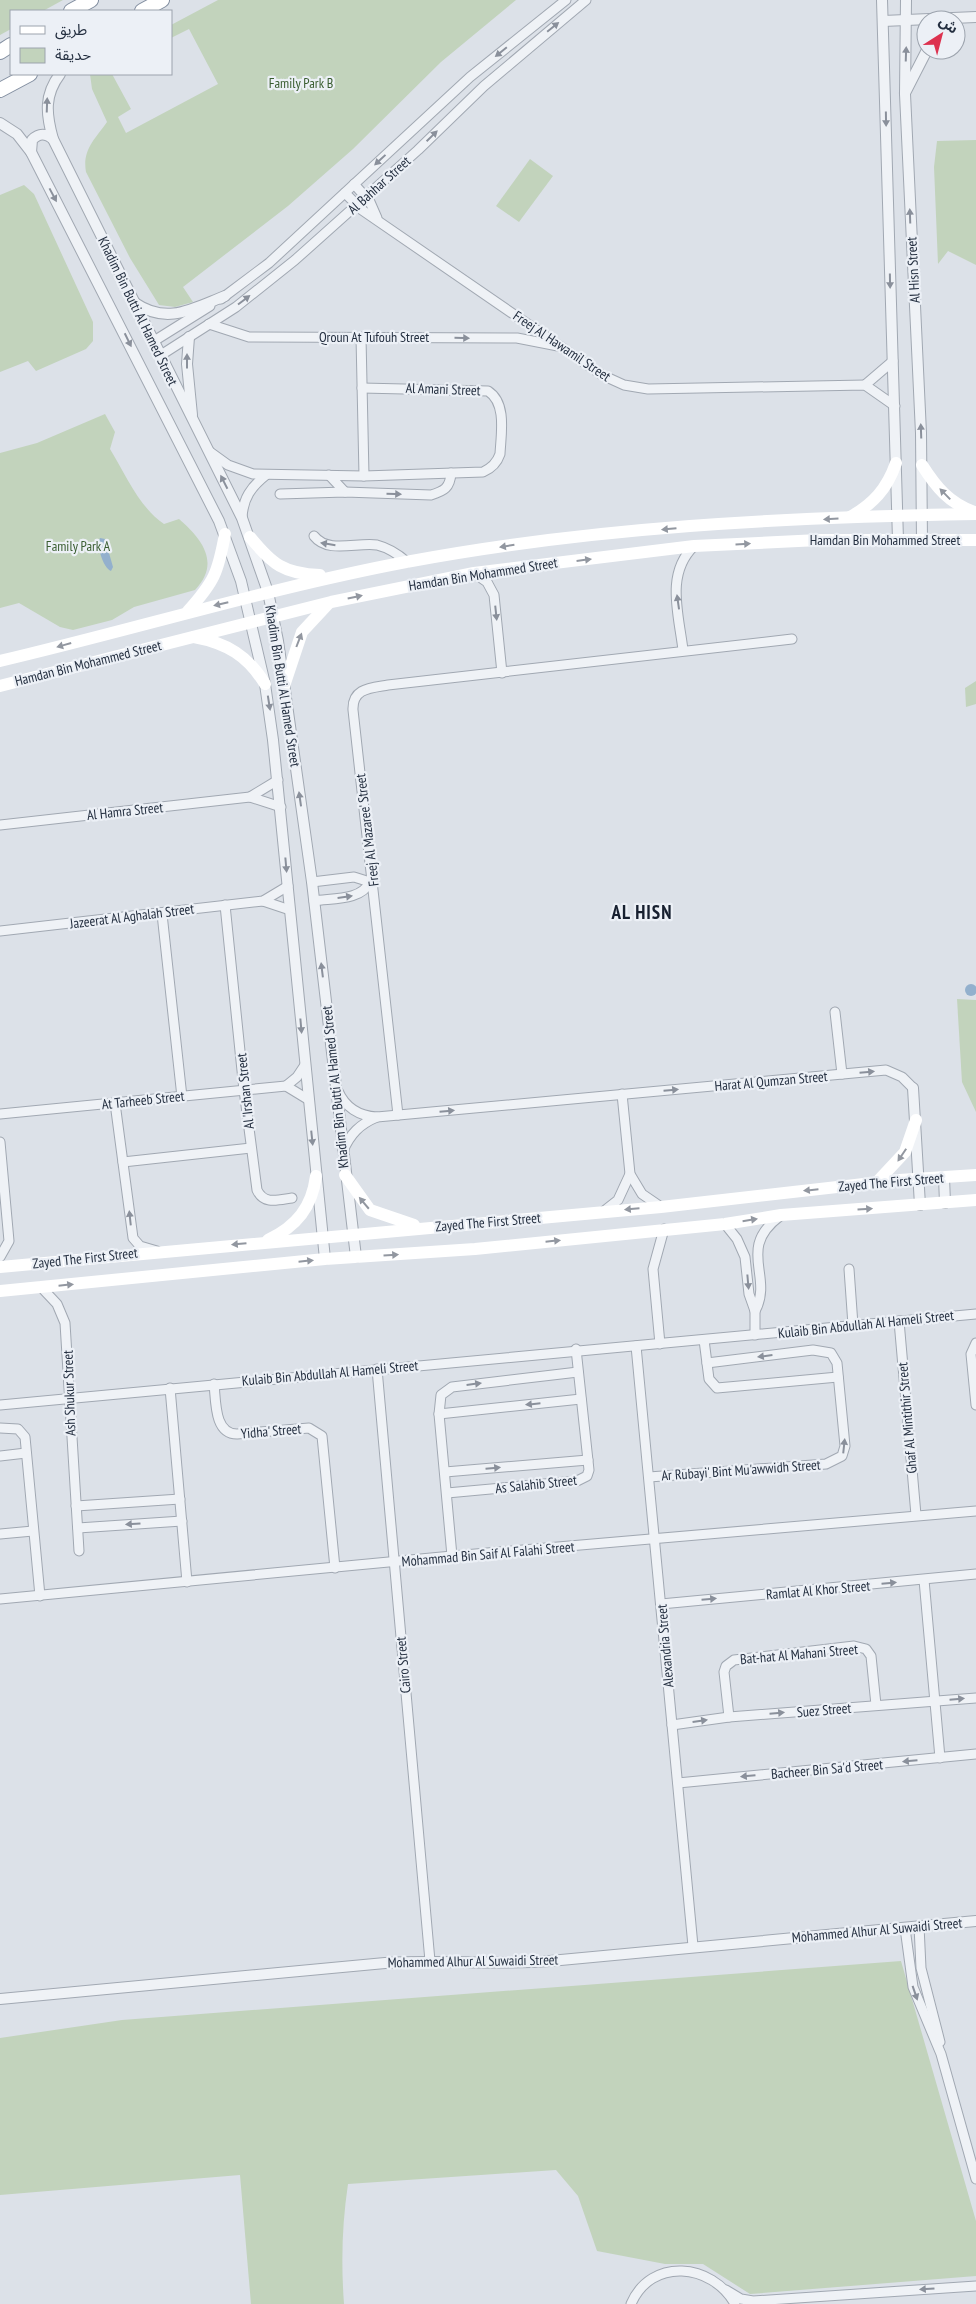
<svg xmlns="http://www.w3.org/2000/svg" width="976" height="2304" viewBox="0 0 976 2304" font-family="'PT Sans Narrow','Noto Sans Arabic',sans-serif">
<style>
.green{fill:#c2d3bc}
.water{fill:#93b0cd}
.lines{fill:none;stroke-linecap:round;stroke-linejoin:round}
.minor-casing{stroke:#a1a8b2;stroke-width:11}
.tertiary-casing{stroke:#a1a8b2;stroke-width:12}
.trunk-casing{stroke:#828ea0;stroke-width:16}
.minor{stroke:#eff2f6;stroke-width:9}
.tertiary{stroke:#eff2f6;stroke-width:10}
.secondary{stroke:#fff;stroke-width:12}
.trunk{stroke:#fff;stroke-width:14}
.oneway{fill:#8a909b}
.oneway2{fill:#9297a0}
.labels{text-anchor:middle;stroke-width:4.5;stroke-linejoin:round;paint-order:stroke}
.park-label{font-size:14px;fill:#395d30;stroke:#ecf0f6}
.street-label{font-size:14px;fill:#242f40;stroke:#ecf0f6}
.district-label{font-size:19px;font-weight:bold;letter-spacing:1px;fill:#172030;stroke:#ecf0f6}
</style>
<rect width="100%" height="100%" fill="#dce1e8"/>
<g class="green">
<polygon points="0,0 63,0 43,11 11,11 11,29 0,35"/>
<path d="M 218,0 L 516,0 L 441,62 L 353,149 L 288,206 L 183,287 L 193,302 L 175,307 L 159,305 L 130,258 L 86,172 C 82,150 95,139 107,122 L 92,89 L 90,74 L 112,74 L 131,109 L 118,117 L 126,133 L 218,84 L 189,29 L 171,38 L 171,25 Z"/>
<polygon points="976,140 976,265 948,251 938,264 934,167 937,141"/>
<polygon points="530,159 553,176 519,222 496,206"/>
<polygon points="24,185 34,194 93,322 93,341 86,349 36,371 28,361 0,372 0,195"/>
<path d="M 105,414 L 115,432 L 110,449 C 126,475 139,507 164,524 L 179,519 C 202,539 221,563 195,590 L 134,607 L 112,620 L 73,630 L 60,627 L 19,603 L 0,608 L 0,453 L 37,443 Z"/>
<polygon points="976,681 976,704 966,707 965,688"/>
<polygon points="957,999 976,1000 976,1112 962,1082"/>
<path d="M 901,1961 L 976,2221 L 976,2276 L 750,2294 L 703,2264 L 665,2264 L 597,2251 L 578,2196 L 556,2170 L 348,2184 C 342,2224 341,2263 344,2304 L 251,2304 L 240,2175 L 0,2195 L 0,2038 L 122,2020 Z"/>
</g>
<g class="water">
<path d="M 100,538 L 105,539 L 113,567 L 111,571 C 103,568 96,545 100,538 Z"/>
<circle cx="971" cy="990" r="6"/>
</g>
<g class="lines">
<defs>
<g id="minor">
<polyline points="354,184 370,202 377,218"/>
<polyline points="345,193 362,210 602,375 624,385 648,389 865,385 895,406"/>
<polyline points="221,299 269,263 470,77 566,0"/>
<polyline points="209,324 249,337 517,338 558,346"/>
<polyline points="361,337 364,476"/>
<polyline points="154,341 210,306"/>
<polyline points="161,355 236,307 295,260 418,150 484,86 586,0"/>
<polyline points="865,385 893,361"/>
<path d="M 210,452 L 228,465 L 253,474 L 364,476 L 483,472 C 492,468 497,463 500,454 C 501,434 507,403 488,391 L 362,388"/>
<polyline points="329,475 345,492"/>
<path d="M 280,494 L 345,492 L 431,495 C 444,491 450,488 451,473"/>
<path d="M 242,518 C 243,498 251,487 266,475"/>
<path d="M 314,536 C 328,554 357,542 377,545 C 389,548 398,554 407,562"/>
<polyline points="474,573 487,582 494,595 502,673"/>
<path d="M 683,650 C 679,615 665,574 694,546"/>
<polyline points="250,797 278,780"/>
<polyline points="0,825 250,797 281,807"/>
<path d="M 312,882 L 354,877 L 370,882 C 361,901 332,898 314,901"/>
<polyline points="263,901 290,910"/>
<path d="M 225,905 L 244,1090 L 257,1190 C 264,1205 278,1200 292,1198"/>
<polyline points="162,914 182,1097"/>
<polyline points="0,931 263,901 288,886"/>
<polyline points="835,1012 842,1074"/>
<polyline points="286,1086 297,1077 305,1065"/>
<path d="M 338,1091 C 345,1107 359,1116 377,1117 L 886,1070 L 902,1077 L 913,1088"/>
<polyline points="622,1094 630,1174 642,1194 661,1207"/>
<polyline points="115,1103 133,1238 140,1246 157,1251"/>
<polyline points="0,1114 286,1086 309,1100"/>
<path d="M 398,1115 L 353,710 C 352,688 371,688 388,685 L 792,639"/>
<polyline points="0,1142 9,1241 0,1257"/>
<path d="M 343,1151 C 350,1134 360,1124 377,1117"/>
<polyline points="123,1162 251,1148"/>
<polyline points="604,1211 618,1200 630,1174"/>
<polyline points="725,1224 737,1239 745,1257 749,1294 755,1311 755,1335"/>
<polyline points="849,1269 853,1325"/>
<polyline points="41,1287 57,1304 65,1323 79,1551"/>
<path d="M 755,1311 C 774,1276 736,1249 780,1216"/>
<polyline points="899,1321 916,1515"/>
<polyline points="704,1340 709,1379 717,1388 838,1377"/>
<polyline points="976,1343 971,1354 976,1405"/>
<polyline points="660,1344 653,1269 664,1229"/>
<polyline points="636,1346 693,1946"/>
<polyline points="377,1369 430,1961"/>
<path d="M 214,1384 C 216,1401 214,1434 237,1434 L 309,1428 L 322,1436 L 335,1568"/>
<polyline points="170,1388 187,1582"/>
<polyline points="0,1405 976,1314"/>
<polyline points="439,1414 581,1399"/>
<polyline points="0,1428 18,1429 25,1437 40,1596"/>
<polyline points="0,1456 26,1453"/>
<polyline points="445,1472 588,1460"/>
<polyline points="649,1477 826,1464 842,1456 845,1446 837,1363 831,1353 813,1350 707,1363"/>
<polyline points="447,1493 577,1481 587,1476 589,1470 576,1349"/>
<polyline points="76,1506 180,1499"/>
<polyline points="78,1528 182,1521"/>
<polyline points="0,1534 33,1531"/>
<polyline points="452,1556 439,1414 441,1395 452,1387 578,1372"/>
<polyline points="924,1580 940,1758"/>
<polyline points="0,1599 452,1556 976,1511"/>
<polyline points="661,1604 976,1574"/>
<polyline points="729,1717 724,1672 726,1666 734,1660 854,1646 866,1649 871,1656 876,1705"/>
<polyline points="672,1725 729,1717 976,1698"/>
<polyline points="678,1783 976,1754"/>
<polyline points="919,1926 921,1968 940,2042"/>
<polyline points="905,1928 913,1987 941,2054 976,2179"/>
<polyline points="726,2290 741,2299 753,2301 976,2286"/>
<path d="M 631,2304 C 651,2257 712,2263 735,2304"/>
</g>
<g id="tertiary">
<polyline points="882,0 898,540"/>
<polyline points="906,0 905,94 921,433 922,541"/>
<polyline points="883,21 976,17"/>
<path d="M 60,74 C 44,95 46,114 53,139 L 242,518 L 268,592 L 278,641 L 312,882 L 356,1257"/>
<polyline points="905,93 927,50"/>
<polyline points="0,123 17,134 31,152 219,521 241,581 265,684 273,740 325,1259"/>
<path d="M 31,152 L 32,140 C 39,133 45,133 53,139"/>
<path d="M 135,303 C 167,325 192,309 225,296"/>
<polyline points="189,337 187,364 192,415"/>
<polyline points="913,1088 920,1205"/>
<polyline points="944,1177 945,1203"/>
<path d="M 0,1999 L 385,1963 C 440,1960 495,1965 550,1961 L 976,1921"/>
</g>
<g id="trunk">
<polyline points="71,11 91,0"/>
<polyline points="142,11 162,0"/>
<polyline points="0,52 11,45"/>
<polyline points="0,90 30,74"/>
</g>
</defs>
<use href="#minor" class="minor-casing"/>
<use href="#tertiary" class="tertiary-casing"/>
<use href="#trunk" class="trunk-casing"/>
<use href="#minor" class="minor"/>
<use href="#tertiary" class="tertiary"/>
<g class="secondary">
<path d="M 922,465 C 936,487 949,503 974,512"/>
<path d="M 850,517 C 873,504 887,489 896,463"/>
<path d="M 250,537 C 272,564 284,574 320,575"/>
<path d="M 188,611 C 214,582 218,573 225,534"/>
<path d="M 194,637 C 227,643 248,656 265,684"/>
<path d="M 0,661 C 136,629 269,588 406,562 C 593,527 786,517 976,514"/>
<polyline points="0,686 331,602 474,573 694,546 819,540 976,540"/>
<polyline points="284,686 302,632 329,603"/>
<polyline points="345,1175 370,1210 414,1225"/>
<polyline points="877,1182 905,1152 916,1120"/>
<path d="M 268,1240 C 297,1226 312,1207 316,1176"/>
<polyline points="0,1267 661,1207 899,1180 976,1175"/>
<polyline points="0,1291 325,1259 475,1249 725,1224 781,1215 976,1200"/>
</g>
<use href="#trunk" class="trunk"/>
</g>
<defs><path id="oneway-solid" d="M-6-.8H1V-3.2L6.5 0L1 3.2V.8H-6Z" transform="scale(1.25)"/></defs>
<g class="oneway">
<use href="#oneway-solid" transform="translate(553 27) rotate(-39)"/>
<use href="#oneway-solid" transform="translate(501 52) rotate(141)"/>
<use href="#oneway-solid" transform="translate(906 54) rotate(-88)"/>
<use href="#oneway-solid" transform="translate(47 105) rotate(-88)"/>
<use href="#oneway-solid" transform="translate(886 119) rotate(89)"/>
<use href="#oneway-solid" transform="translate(432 136) rotate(-44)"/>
<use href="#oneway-solid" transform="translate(380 160) rotate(137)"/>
<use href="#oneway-solid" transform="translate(53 195) rotate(62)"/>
<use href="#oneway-solid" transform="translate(910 216) rotate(-92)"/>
<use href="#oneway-solid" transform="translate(890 281) rotate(89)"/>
<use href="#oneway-solid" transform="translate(244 300) rotate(-37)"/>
<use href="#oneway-solid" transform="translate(462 338) rotate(1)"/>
<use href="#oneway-solid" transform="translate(128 340) rotate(64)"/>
<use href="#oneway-solid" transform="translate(187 361) rotate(-90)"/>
<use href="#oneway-solid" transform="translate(921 431) rotate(-92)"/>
<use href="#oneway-solid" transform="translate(224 482) rotate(-117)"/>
<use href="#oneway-solid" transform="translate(394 494) rotate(2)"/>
<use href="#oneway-solid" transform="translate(328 544) rotate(-171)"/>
<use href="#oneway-solid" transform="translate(678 602) rotate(-98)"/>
<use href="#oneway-solid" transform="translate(496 613) rotate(84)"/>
<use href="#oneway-solid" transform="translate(269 703) rotate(81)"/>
<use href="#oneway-solid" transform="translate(300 799) rotate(-98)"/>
<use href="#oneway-solid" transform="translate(286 865) rotate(85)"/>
<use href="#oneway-solid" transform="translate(345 897) rotate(-8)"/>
<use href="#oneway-solid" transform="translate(322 970) rotate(-97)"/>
<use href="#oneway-solid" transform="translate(301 1026) rotate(85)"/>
<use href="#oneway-solid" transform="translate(867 1072) rotate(-5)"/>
<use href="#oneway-solid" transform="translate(671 1090) rotate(-5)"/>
<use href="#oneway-solid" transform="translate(447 1111) rotate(-5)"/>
<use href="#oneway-solid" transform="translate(312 1138) rotate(84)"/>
<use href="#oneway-solid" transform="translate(130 1218) rotate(-96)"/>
<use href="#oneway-solid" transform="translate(748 1282) rotate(85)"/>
<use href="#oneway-solid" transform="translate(765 1356) rotate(173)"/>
<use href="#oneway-solid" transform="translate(474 1384) rotate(-7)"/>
<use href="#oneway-solid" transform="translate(533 1404) rotate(174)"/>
<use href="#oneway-solid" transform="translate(844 1446) rotate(-84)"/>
<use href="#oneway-solid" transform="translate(493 1468) rotate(-5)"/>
<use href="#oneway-solid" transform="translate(133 1524) rotate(176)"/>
<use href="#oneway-solid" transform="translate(889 1583) rotate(-5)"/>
<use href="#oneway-solid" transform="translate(709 1599) rotate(-5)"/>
<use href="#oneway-solid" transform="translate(957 1699) rotate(-5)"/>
<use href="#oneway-solid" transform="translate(777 1713) rotate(-5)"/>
<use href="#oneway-solid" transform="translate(700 1721) rotate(-8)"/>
<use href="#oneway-solid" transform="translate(910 1761) rotate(175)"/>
<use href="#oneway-solid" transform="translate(748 1776) rotate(175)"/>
<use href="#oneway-solid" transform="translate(915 1993) rotate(71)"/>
<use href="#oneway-solid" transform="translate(927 2289) rotate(176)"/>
</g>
<g class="oneway2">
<use href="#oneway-solid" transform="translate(945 494) rotate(-134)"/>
<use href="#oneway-solid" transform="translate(831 519) rotate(177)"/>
<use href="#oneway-solid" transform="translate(669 529) rotate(175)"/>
<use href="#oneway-solid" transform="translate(743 544) rotate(-3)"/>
<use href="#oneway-solid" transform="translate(507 546) rotate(171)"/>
<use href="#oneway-solid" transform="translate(584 560) rotate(-7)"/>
<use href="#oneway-solid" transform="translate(355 597) rotate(-12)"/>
<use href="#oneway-solid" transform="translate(221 604) rotate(167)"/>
<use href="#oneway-solid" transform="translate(299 640) rotate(-69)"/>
<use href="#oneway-solid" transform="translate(64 645) rotate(164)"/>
<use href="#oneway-solid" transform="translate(902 1155) rotate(124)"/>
<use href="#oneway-solid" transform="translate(811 1190) rotate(174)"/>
<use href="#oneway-solid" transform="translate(364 1203) rotate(-130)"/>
<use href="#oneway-solid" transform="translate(632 1209) rotate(175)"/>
<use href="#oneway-solid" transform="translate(865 1209) rotate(-4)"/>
<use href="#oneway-solid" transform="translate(750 1220) rotate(-9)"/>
<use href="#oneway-solid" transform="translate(553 1241) rotate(-6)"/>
<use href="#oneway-solid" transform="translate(239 1244) rotate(175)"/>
<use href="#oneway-solid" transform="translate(391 1255) rotate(-4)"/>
<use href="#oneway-solid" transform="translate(306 1261) rotate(-6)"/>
<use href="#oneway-solid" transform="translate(66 1285) rotate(-6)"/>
</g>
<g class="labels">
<g class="park-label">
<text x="301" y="88">Family Park B</text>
<text x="78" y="551">Family Park A</text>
</g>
<g class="street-label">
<text transform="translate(379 185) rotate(-42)" y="5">Al Bahhar Street</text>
<text transform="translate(913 270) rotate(-93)" y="5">Al Hisn Street</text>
<text transform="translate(138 311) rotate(64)" y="5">Khadim Bin Butti Al Hamed Street</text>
<text x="374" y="342">Qroun At Tufouh Street</text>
<text transform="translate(562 346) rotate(34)" y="5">Freej Al Hawamil Street</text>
<text transform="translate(443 389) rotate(2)" y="5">Al Amani Street</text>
<text x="885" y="545">Hamdan Bin Mohammed Street</text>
<text transform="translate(483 574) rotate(-9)" y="5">Hamdan Bin Mohammed Street</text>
<text transform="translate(88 663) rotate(-14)" y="5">Hamdan Bin Mohammed Street</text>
<text transform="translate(283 686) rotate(81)" y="5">Khadim Bin Butti Al Hamed Street</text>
<text transform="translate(125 811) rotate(-6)" y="5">Al Hamra Street</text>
<text transform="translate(367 830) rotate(-97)" y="5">Freej Al Mazaree' Street</text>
<text transform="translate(132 916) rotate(-7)" y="5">Jazeerat Al Aghalah Street</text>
<text transform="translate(771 1081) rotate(-5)" y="5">Harat Al Qumzan Street</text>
<text transform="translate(335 1087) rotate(-96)" y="5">Khadim Bin Butti Al Hamed Street</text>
<text transform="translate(245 1091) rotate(-96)" y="5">Al 'Irshan Street</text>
<text transform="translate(143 1100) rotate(-6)" y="5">At Tarheeb Street</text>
<text transform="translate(891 1182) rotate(-5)" y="5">Zayed The First Street</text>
<text transform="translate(488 1222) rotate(-5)" y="5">Zayed The First Street</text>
<text transform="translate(85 1258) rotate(-6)" y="5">Zayed The First Street</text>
<text transform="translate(866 1324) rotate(-6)" y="5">Kulaib Bin Abdullah Al Hameli Street</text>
<text transform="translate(330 1373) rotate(-5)" y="5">Kulaib Bin Abdullah Al Hameli Street</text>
<text transform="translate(69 1393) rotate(-92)" y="5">Ash Shukur Street</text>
<text transform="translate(907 1418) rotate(-95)" y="5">Ghaf Al Mintithir Street</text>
<text transform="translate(271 1431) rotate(-5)" y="5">Yidha' Street</text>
<text transform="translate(741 1470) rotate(-4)" y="5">Ar Rubayi' Bint Mu'awwidh Street</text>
<text transform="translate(536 1484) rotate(-6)" y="5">As Salahib Street</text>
<text transform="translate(488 1554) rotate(-5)" y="5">Mohammad Bin Saif Al Falahi Street</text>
<text transform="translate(818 1590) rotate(-5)" y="5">Ramlat Al Khor Street</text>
<text transform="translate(665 1646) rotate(-95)" y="5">Alexandria Street</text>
<text transform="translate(799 1654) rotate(-5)" y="5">Bat-hat Al Mahani Street</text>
<text transform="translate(403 1665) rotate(-95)" y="5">Cairo Street</text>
<text transform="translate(824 1710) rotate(-5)" y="5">Suez Street</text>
<text transform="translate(827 1769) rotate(-5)" y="5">Bacheer Bin Sa'd Street</text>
<text transform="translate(877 1930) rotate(-5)" y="5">Mohammed Alhur Al Suwaidi Street</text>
<text transform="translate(473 1961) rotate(-1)" y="5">Mohammed Alhur Al Suwaidi Street</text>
</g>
<g class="district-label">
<text x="642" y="919">AL HISN</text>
</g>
</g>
<rect x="10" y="10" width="162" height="65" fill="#ecf0f6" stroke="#9ca3ad"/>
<rect x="20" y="26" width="25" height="8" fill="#ffffff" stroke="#9ca3ad"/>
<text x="55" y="35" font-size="15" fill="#242f40">طريق</text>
<rect x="20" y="48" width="25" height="15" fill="#c2d3bc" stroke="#9ca3ad"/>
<text x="55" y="60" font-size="15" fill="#242f40">حديقة</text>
<g transform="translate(941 35) rotate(36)"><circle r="24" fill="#ecf0f6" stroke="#9ca3ad"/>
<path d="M0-4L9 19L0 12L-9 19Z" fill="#dd324f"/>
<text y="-8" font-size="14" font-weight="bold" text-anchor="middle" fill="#242f40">ش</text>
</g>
</svg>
